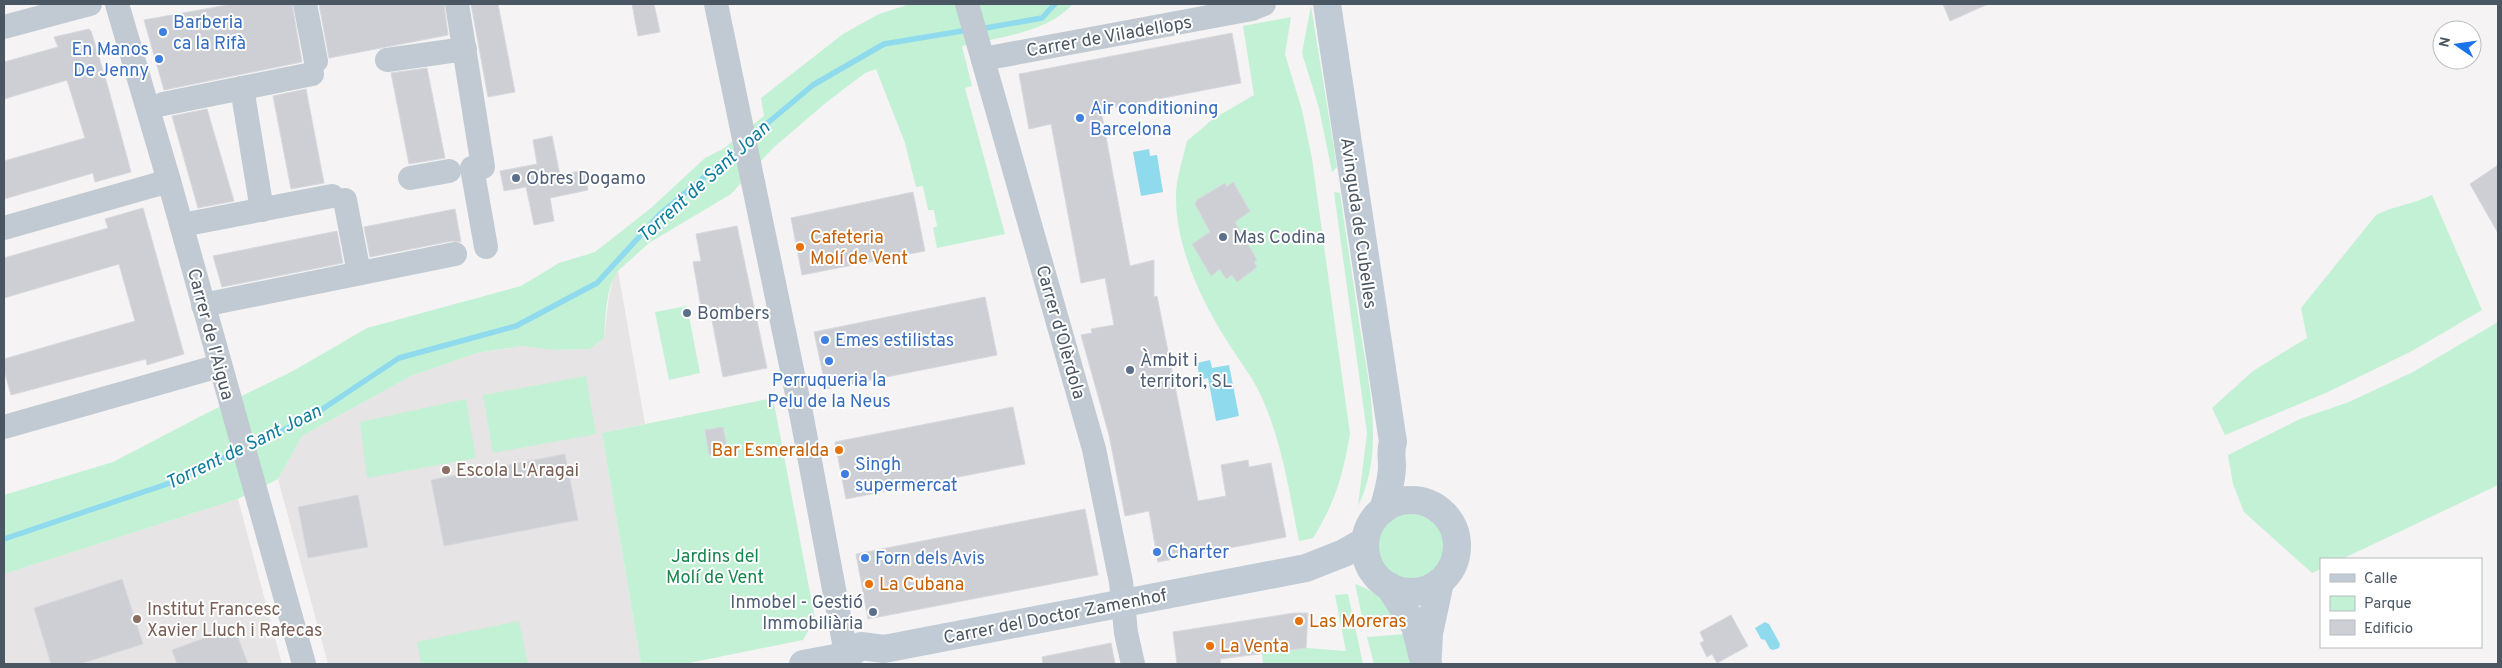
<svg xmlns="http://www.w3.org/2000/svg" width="2502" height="668" viewBox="0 0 2502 668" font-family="Overpass,sans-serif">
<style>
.education{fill:#e6e4e5}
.green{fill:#c3f1d5}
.water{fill:#90daee}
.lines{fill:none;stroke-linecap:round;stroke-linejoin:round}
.stream{stroke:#90daee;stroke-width:5.5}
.building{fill:#cdcfd5;stroke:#d7d9de}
.street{stroke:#c1cad2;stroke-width:24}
.secondary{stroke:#c1cbd6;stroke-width:28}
.shop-dot{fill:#3f7fe0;stroke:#fff;stroke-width:2}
.service-dot{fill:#5c6f8a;stroke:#fff;stroke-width:2}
.food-dot{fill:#e8710a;stroke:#fff;stroke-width:2}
.education-dot{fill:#8d6e63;stroke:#fff;stroke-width:2}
.labels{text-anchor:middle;stroke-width:4;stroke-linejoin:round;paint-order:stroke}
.shop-label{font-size:18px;fill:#366cbe;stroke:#fff;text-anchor:start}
.street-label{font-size:18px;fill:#4a5661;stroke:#fff}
.service-label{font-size:18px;fill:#4e5e75;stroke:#fff;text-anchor:start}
.food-label{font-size:18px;fill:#c56008;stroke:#fff;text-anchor:start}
.education-label{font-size:18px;fill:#785e54;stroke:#fff;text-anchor:start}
.park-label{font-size:18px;fill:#17864f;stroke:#fff}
.water-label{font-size:19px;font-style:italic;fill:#0c7c9b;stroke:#fff}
</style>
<rect width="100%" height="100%" fill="#f5f3f3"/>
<g class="education">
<polygon points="618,271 645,424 602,433 641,664 328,664 278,479 302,436 411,376 477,353 523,346 552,350 590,349 604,338 609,296 614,276"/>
<polygon points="238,499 282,664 4,664 4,574"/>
</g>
<g class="green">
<path d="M 910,4 L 1073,4 C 1045,34 1000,36 962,46 L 972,86 L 965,88 L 1005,234 L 937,248 L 933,228 L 937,226 L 934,210 L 928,210 L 923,186 L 916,187 L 905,143 L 876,69 L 865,73 L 828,101 L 773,148 L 731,194 L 649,243 L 618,271 C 605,289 606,317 604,338 L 590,349 L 552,350 L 522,346 L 477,353 L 411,376 L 302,436 L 278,479 L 238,499 L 4,574 L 4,495 L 113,462 L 207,413 L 293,371 L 367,328 L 521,286 L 559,263 L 595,252 L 651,208 L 705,158 L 723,149 L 764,116 L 761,98 L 843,34 L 879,14 Z"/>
<polygon points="1311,6 1337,167 1332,172 1319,108 1302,53"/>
<path d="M 1291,17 L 1285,54 L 1302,110 L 1312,159 L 1350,434 C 1343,475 1335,503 1313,538 L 1299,541 C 1290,496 1283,448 1265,405 C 1255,379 1241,364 1227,341 C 1201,300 1177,249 1176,200 C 1175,181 1183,159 1187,141 L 1213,119 L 1254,95 L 1243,26 Z"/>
<path d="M 1334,192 L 1340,193 C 1346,236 1353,279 1359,322 C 1368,380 1386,450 1358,506 L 1367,433 Z"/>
<path d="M 2432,195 L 2482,310 L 2412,351 L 2328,392 L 2225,435 L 2212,408 L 2253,371 L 2307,338 L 2301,308 L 2376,215 C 2394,206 2413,204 2432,195 Z"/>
<polygon points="687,306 700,373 669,380 655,312"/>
<polygon points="2498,322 2498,485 2342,559 2321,559 2321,569 2312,573 2244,512 2233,484 2228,455 2300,419 2349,402 2413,372"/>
<polygon points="586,376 596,434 493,453 483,395"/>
<polygon points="773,398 815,619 803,640 684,664 641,664 602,433"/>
<polygon points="466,399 476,458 367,478 360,422"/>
<circle cx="1410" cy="546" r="35"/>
<path d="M 1355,584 C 1378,592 1390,604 1404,622 L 1364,626 Z"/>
<polygon points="1348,594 1363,664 1263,664 1262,654 1306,648 1346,651 1335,595"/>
<polygon points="519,621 528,664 421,664 417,642"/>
<polygon points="1406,634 1412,664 1374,664 1367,637"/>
</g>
<g class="water">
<polygon points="1149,149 1150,156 1157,155 1163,192 1141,196 1133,152"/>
<polygon points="1210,360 1212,368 1229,365 1239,416 1216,421 1208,378 1200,380 1197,363"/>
<polygon points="1765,622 1769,624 1780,644 1779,648 1773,650 1770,649 1765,640 1761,639 1755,628"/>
</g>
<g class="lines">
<g class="stream">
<polyline points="980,29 1042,18 1055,4"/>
<polyline points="751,137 813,85 884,44 968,30"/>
<polyline points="249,446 309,418 399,358 516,326 597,283 660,214 740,147"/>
<polyline points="4,539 170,483 238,451"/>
</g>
</g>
<g class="building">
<polygon points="233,4 292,4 302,62 164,90 144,20"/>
<polygon points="319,4 444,4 448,35 329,58"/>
<polygon points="471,4 498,4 515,92 488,97"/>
<polygon points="632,4 654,4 660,32 638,36"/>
<polygon points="1943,4 1988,4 1950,21"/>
<polygon points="89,29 91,31 108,87 131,172 95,182 93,173 4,199 4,161 85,138 67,80 4,99 4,62 58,47 54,37"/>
<polygon points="1232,33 1241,83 1101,110 1130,266 1154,260 1154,297 1157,296 1198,501 1226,496 1221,465 1248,460 1249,467 1271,463 1286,537 1158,562 1149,511 1125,516 1109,435 1081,335 1092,333 1091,329 1114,325 1105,278 1081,283 1051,124 1029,129 1019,74"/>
<polygon points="427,68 445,158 409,164 391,73"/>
<polygon points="306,89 324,183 291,189 273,96"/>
<polygon points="207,109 234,201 198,208 172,116"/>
<polygon points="552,136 560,175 584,170 588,190 550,198 554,221 534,225 526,187 504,191 500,171 537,164 533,140"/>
<polygon points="2498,165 2498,233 2470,184"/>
<polygon points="1233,182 1250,211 1235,222 1257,260 1254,262 1257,267 1237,282 1232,275 1226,279 1220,269 1211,276 1192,244 1210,232 1195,204 1197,200 1225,183 1227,187"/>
<polygon points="913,192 925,251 802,275 791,218"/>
<polygon points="143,208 184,354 147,365 146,359 11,395 4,370 4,359 135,321 119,264 4,298 4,258 108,228 105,219"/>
<polygon points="455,209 461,242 452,241 370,257 364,227"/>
<polygon points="737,226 767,368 723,377 709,305 701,307 693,262 701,261 696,234"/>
<polygon points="337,231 343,263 222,287 213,256"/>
<polygon points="985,297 997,355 826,389 814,332"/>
<polygon points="1013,407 1025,464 846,499 835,442"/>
<polygon points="723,427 728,452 709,455 705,430"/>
<polygon points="565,454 578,520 444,546 431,480"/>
<polygon points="358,495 368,547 308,558 298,507"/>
<polygon points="1085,509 1098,575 868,619 856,554"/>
<polygon points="122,579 143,644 80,664 51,664 34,608"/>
<polygon points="1294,613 1308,613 1306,648 1220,659 1221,664 1177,664 1173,632"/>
<polygon points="1731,615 1748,646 1717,663 1712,654 1707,657 1700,643 1704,641 1700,632"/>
<polygon points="234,627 248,664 177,664 172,650"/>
<polygon points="1111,643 1115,664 1043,664 1042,657"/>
</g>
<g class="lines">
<g class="street">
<polyline points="117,4 169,181 304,664"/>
<polyline points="305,4 316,61"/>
<polyline points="457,4 483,167 472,168 486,247"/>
<polyline points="716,4 802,418 848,664"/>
<polyline points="967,4 1094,449 1121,582 1126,633 1133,664"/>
<polyline points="4,27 90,4"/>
<polyline points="983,59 1252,9 1264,4"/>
<polyline points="387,60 465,49"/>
<polyline points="242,88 262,210"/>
<polyline points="163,104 312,74"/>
<polyline points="410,178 449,171"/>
<polyline points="345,200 359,273"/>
<polyline points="182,225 332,196"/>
<polyline points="4,228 169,181"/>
<polyline points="203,305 455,254"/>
<polyline points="4,427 219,366"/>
</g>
<g class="secondary">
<path d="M 1327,4 L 1393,442 C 1390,451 1392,457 1392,466 C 1392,481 1387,496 1383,510"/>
<circle cx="1411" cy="546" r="46"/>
<polyline points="1389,586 1415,626 1423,658 1428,663"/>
<polyline points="1428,654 1429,633 1440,582"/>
<polyline points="803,664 846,656 861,646 884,649 1306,568 1344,553 1365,541"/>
</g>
</g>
<g class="shop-dot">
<circle cx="163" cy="32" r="5"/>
<circle cx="159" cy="59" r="5"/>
<circle cx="1080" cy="118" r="5"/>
<circle cx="825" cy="340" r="5"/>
<circle cx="829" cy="361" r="5"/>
<circle cx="845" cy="474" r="5"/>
<circle cx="1157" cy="552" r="5"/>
<circle cx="865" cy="558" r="5"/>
</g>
<g class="service-dot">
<circle cx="516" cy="178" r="5"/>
<circle cx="1223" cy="237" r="5"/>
<circle cx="687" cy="313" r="5"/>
<circle cx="1130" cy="370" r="5"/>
<circle cx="873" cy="612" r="5"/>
</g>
<g class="food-dot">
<circle cx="800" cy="247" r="5"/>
<circle cx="839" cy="450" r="5"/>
<circle cx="869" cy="584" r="5"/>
<circle cx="1299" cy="621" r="5"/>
<circle cx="1210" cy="646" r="5"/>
</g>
<g class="education-dot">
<circle cx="446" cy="470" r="5"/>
<circle cx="137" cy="619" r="5"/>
</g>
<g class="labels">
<g class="shop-label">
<text x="173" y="28">Barberia<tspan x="173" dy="21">ca la Rifà</tspan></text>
<text x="149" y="55" text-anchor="end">En Manos<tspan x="149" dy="21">De Jenny</tspan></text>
<text x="1090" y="114">Air conditioning<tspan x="1090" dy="21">Barcelona</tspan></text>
<text x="835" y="346">Emes estilistas</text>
<text x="829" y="386" text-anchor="middle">Perruqueria la<tspan x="829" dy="21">Pelu de la Neus</tspan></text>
<text x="855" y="470">Singh<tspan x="855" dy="21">supermercat</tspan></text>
<text x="1167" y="558">Charter</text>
<text x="875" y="564">Forn dels Avis</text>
</g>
<g class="street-label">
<text transform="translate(1109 36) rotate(-10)" y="6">Carrer de Viladellops</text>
<text transform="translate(1359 223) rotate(82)" y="6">Avinguda de Cubelles</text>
<text transform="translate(1061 332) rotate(74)" y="6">Carrer d'Olèrdola</text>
<text transform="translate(211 334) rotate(75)" y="6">Carrer de l'Aigua</text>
<text transform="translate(1055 616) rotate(-11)" y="6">Carrer del Doctor Zamenhof</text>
</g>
<g class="service-label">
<text x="526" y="184">Obres Dogamo</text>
<text x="1233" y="243">Mas Codina</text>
<text x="697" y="319">Bombers</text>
<text x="1140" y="366">Àmbit i<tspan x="1140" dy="21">territori, SL</tspan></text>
<text x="863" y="608" text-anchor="end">Inmobel - Gestió<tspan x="863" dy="21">Immobiliària</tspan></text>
</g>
<g class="food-label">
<text x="810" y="243">Cafeteria<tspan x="810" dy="21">Molí de Vent</tspan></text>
<text x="829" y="456" text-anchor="end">Bar Esmeralda</text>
<text x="879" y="590">La Cubana</text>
<text x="1309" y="627">Las Moreras</text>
<text x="1220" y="652">La Venta</text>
</g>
<g class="education-label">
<text x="456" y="476">Escola L'Aragai</text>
<text x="147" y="615">Institut Francesc<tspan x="147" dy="21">Xavier Lluch i Rafecas</tspan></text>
</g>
<g class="park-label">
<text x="715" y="562">Jardins del<tspan x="715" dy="21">Molí de Vent</tspan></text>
</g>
<g class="water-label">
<text transform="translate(703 181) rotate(-42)" y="7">Torrent de Sant Joan</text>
<text transform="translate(243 446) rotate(-26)" y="7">Torrent de Sant Joan</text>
</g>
</g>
<rect width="2502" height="668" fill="none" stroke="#4a5661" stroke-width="10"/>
<rect x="2320" y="558" width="162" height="90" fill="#ffffff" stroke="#b7bbc0"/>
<rect x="2330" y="574" width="25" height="8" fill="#c1cbd6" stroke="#b7bbc0"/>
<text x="2364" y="583" font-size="15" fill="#4a5661">Calle</text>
<rect x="2330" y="596" width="25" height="15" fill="#c3f1d5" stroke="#b7bbc0"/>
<text x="2364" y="608" font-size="15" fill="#4a5661">Parque</text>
<rect x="2330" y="620" width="25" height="15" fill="#cdcfd5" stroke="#b7bbc0"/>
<text x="2364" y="633" font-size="15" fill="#4a5661">Edificio</text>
<g transform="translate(2457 45) rotate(283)"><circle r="24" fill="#ffffff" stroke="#b7bbc0"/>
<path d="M0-4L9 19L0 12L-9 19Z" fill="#1a73e8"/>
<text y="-8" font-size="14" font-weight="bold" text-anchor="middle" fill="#4a5661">N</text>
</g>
</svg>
